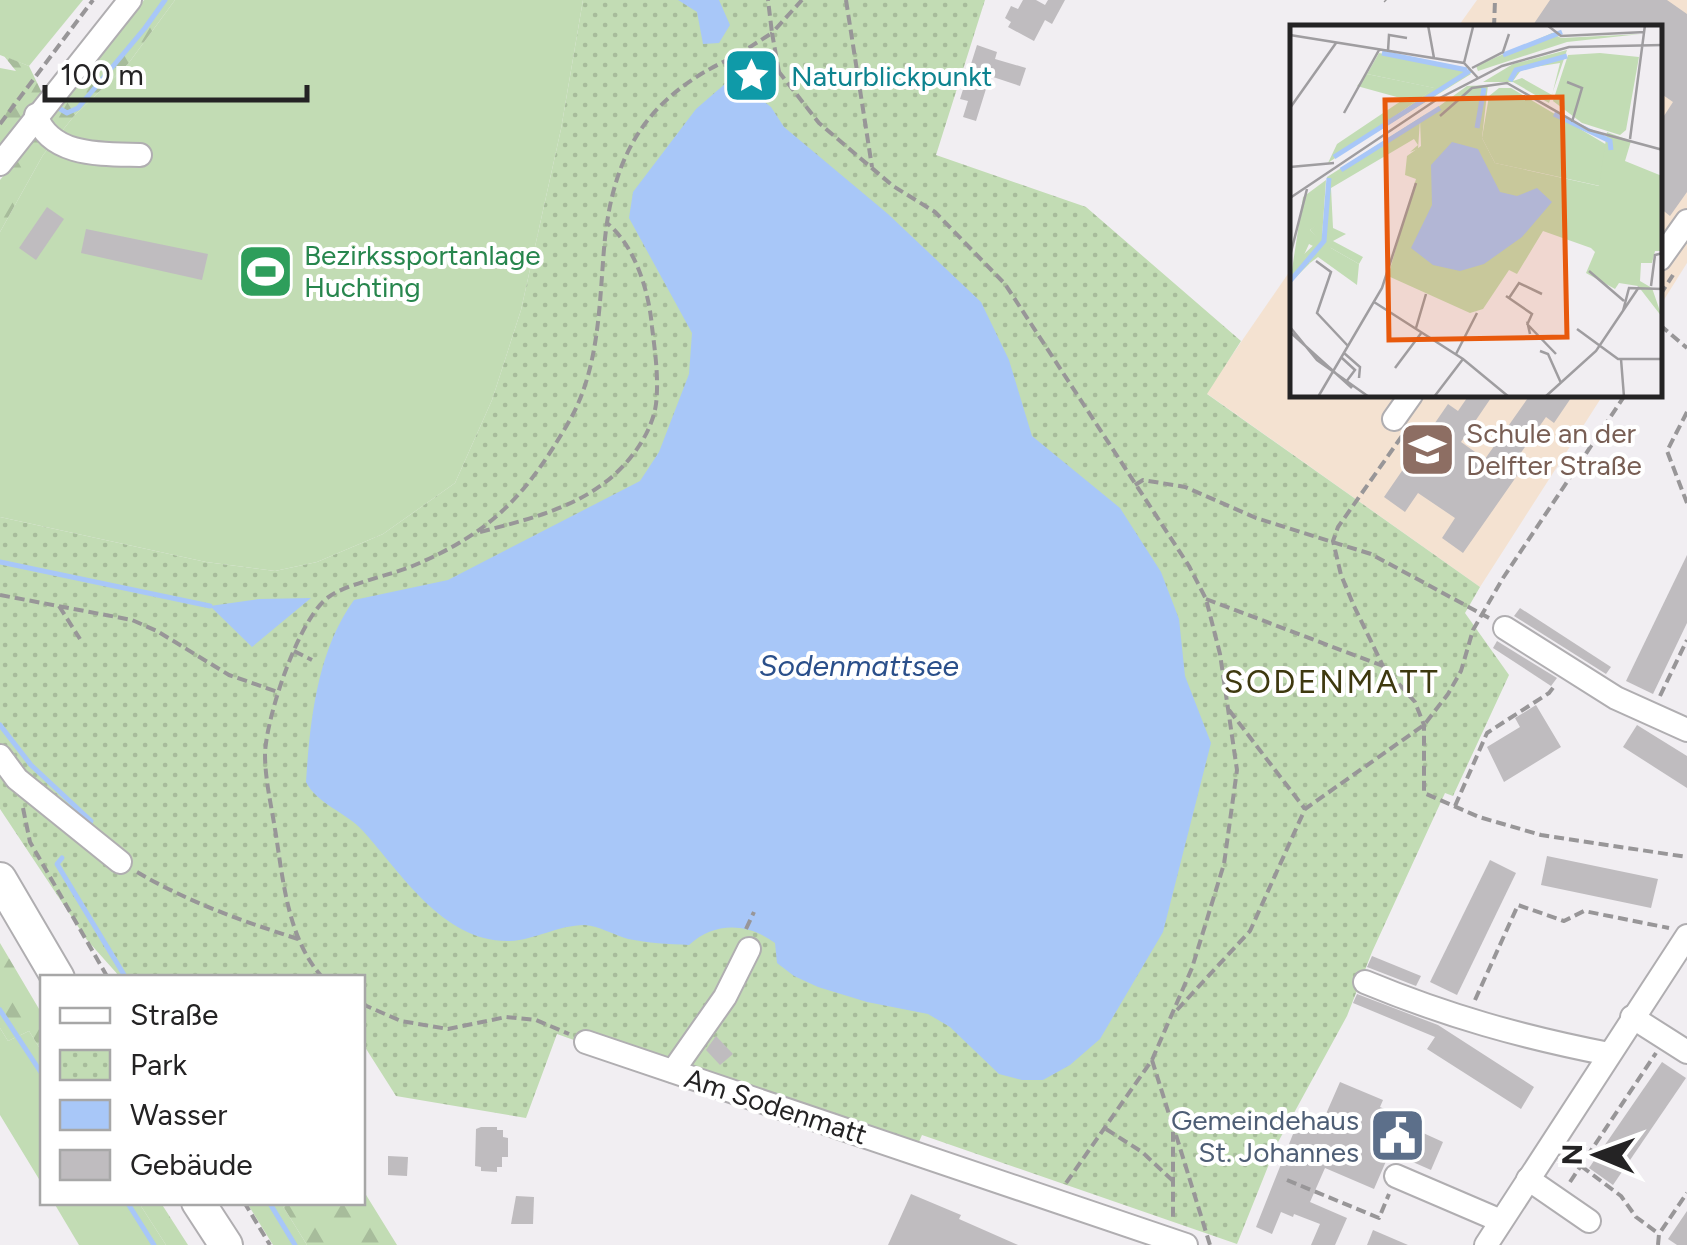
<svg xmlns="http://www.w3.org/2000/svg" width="1687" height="1245" viewBox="0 0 1687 1245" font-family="Figtree,sans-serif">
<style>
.education{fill:#f4e2d1}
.grass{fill:#c2dcb4}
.forest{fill:url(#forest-firs)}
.park{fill:url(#park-dots)}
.water{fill:#a8c7f8}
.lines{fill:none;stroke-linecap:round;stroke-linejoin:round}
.stream{stroke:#a8c7f8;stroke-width:5}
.building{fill:#bfbcbf}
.minor-casing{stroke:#b0aeb1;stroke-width:26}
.highway-casing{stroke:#b0aeb1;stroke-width:36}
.path{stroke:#989698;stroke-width:4;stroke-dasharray:10 5;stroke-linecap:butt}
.minor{stroke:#fff;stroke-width:22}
.highway{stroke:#fff;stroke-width:32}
.labels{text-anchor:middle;stroke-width:8;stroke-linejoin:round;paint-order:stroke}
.culture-label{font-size:28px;fill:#0d838f;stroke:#fff;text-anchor:start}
.leisure-label{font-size:28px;fill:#27864d;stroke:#fff;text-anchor:start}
.education-label{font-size:28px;fill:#785e54;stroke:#fff;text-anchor:start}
.street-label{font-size:28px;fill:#242324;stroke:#fff}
.service-label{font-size:28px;fill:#4e5e75;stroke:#fff;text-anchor:end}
.water-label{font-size:30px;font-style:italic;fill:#2a4f8a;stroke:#fff}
.quarter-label{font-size:32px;letter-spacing:2.5px;fill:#3e390f;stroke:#fff}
.inset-river{fill:none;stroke:#a8c7f8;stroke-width:5}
.inset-road{fill:none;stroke:#9f9da0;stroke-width:2.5}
.view{fill:#e8590c;fill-opacity:0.15;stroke:#e8590c;stroke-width:5}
.inset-edge{fill:none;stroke:#242324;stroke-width:5}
</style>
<defs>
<pattern id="forest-firs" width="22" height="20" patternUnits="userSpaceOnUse" patternTransform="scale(2.5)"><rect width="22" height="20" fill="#c2dcb4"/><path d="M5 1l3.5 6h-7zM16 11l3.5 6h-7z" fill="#a7bc9b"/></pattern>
<pattern id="park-dots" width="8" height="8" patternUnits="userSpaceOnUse" patternTransform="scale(2.5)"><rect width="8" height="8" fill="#c2dcb4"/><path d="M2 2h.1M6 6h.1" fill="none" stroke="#a7bc9b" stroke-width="1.8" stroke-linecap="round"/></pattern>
</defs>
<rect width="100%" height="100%" fill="#f1eef2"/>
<g class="education">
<polygon points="1477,0 1687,0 1687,263 1660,306 1660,28 1457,28"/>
<polygon points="1292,268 1292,395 1603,395 1480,587 1206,393"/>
</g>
<g class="grass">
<polygon points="0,0 83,0 29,66 0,55"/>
<polygon points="175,0 583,0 561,129 521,310 492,400 455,483 383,534 317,562 275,571 206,562 0,517 0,232 43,155 74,116 128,64"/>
<polygon points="0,1028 8,1041 29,1031 42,1052 42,1184 0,1115"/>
<polygon points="54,1203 139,1203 166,1245 79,1245"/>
<polygon points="247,1203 281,1203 307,1245 273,1245"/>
</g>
<g class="forest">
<polygon points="144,0 175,0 128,64 74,116 43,155 0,232 0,180"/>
<polygon points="4,56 29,66 43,95 0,150 0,68 16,71"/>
<polygon points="0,943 42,1014 42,1052 29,1031 8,1041 0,1028"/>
<polygon points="363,1190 397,1245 307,1245 281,1203 362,1202"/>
<polygon points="139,1203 161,1203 188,1245 166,1245"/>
</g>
<polygon class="park" points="583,0 985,0 936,155 1086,207 1241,341 1207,394 1480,587 1465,613 1509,675 1453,796 1445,793 1372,952 1347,1016 1277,1144 1237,1244 922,1135 911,1160 557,1034 526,1118 396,1096 363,1044 362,978 120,977 87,940 0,809 0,517 206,562 275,571 317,562 383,534 455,483 492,400 521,310 561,129"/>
<g class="water">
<polygon points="678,0 719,0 730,25 719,43 703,44 697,12"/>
<path d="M 739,82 L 771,107 L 784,127 L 888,214 L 981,302 L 1009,360 L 1032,436 L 1120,508 L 1161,572 L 1179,619 L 1185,676 L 1211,743 L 1163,932 L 1100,1039 L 1070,1065 L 1043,1080 L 1022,1080 L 999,1074 L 950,1027 L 928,1014 L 867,1002 L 818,987 L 794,976 L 777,963 L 775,943 C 747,922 714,922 689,945 C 668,944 648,943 628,939 C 614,935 599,926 585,925 C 558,925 535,940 510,941 C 444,943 402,874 363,831 C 346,812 317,804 306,782 C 310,721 317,651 354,600 L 448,580 L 640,481 L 659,452 L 689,374 L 692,333 L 629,218 L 633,192 L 696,109 L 726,83 Z"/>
<polygon points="311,598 252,647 210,606 259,599"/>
</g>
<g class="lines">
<g class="stream">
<polyline points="57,107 67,113 78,108 145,28 165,0"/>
<polyline points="0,562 210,606"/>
<polyline points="0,725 31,765 91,821 89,825"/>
<polyline points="62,858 57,864 126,978"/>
<polyline points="0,1010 42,1074"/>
<polyline points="127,1202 154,1245"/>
<polyline points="269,1202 295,1245"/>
</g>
</g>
<g class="building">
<polygon points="1023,0 1036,0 1045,5 1048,0 1065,0 1052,24 1045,20 1034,41 1008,27 1011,22 1005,18 1011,6 1018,9"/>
<polygon points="1550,0 1667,0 1687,14 1687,192 1670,216 1660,208 1660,122 1673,102 1660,93 1660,28 1531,28"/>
<polygon points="977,45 997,52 995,59 1026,68 1020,86 990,76 976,121 963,117 968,101 960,99"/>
<polygon points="47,207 64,219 36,260 19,248"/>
<polygon points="86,229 208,254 202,280 81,253"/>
<polygon points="1469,395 1493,395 1461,442 1485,459 1530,395 1573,395 1554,423 1546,417 1520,454 1528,460 1463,553 1442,538 1455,518 1418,493 1405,512 1384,497 1448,404 1458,411"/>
<polygon points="1687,555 1687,623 1653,694 1626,681"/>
<polygon points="1520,608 1611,667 1606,674 1514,616"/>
<polygon points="1497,641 1557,678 1551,686 1493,648"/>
<polygon points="1536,705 1561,747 1504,782 1487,747 1520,727 1515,718"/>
<polygon points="1637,725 1687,756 1687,788 1623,747"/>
<polygon points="1547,856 1658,879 1651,908 1541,885"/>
<polygon points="1490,860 1516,873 1457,995 1430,982"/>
<polygon points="1372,956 1421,976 1416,986 1367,967"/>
<polygon points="1357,994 1438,1025 1534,1087 1521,1109 1427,1049 1435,1037 1353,1003"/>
<polygon points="716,1036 733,1054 720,1065 706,1050"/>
<polygon points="1662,1062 1686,1078 1613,1185 1589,1168"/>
<polygon points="1340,1082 1383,1100 1380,1107 1423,1126 1421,1132 1443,1142 1431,1170 1390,1152 1374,1189 1325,1168 1310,1202 1347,1218 1335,1245 1311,1245 1320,1224 1294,1214 1293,1217 1281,1212 1272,1234 1256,1227 1301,1114 1322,1123"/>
<polygon points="481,1127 497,1127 497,1130 503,1130 503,1137 508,1138 508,1157 502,1157 502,1167 497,1167 497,1172 481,1171 481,1167 475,1166 476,1129"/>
<polygon points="388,1156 408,1157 407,1176 388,1175"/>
<polygon points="911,1194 961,1215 959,1219 1018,1245 888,1245"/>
<polygon points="516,1196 534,1197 533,1224 511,1224"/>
<polygon points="1687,1211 1687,1245 1677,1245 1668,1239"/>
<polygon points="1373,1230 1408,1245 1367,1245"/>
</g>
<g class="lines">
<defs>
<g id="minor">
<path d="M 36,115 C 50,157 102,154 140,155"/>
<polyline points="0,164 130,0"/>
<polyline points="1660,259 1687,221"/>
<polyline points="1394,419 1411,395"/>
<polyline points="1505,628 1616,698 1687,730"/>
<polyline points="0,756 17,779 120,862"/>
<path d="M 1365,982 C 1447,1016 1522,1037 1609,1054"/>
<polyline points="1632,1017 1687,1052"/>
<polyline points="586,1042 1186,1245"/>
<polyline points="673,1071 725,997 749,949"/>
<polyline points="1396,1176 1501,1221"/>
<polyline points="1528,1179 1589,1221"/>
<polyline points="1486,1245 1687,936"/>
</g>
<g id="highway">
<polyline points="0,879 58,978"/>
<polyline points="198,1202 226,1245"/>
</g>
</defs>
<use href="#minor" class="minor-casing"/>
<use href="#highway" class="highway-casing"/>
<g class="path">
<polyline points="846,0 872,167"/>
<polyline points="1385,0 1386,1"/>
<polyline points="1494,28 1495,0"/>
<polyline points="736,56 772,33 768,0"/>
<polyline points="779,72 772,33 802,0"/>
<polyline points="0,124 93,0"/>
<polyline points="1660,295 1673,275"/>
<polyline points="1660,325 1687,348"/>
<polyline points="1687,412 1667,451 1687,503"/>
<polyline points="1402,436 1338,527 1333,541 1341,575 1354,606 1383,666 1415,702 1424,725 1424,793 1479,817 1541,835 1687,857"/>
<polyline points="1135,485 1143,480 1185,487 1256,518 1371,554 1489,618"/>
<path d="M 480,532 C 541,516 602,502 639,446 C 647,434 654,419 656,404 C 659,379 655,351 652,327 C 649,291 635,246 607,223"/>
<polyline points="0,595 132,620 157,631 229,675 278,692"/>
<polyline points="1206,599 1383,666"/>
<polyline points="59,606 80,639"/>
<polyline points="294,651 312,660"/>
<polyline points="1660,696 1687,640"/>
<polyline points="1229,710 1305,809"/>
<polyline points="1455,806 1487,733 1549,693 1556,684"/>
<polyline points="23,808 30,842 108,978"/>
<path d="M 137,872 C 188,902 242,921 298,939"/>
<polyline points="746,929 754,912"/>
<path d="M 323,978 C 287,939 283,878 275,829 C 271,804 265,779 265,754 C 266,718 299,616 330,596 C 349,583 392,575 415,565 C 492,532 526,495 567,425 C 599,372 599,309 604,249 C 612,152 648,95 736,56 L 779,72 L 819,123 L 893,186 L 935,212 L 1005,284 L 1189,566 L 1206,599 L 1220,654 L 1237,770 L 1224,864 L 1192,968 L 1152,1060 L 1064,1186"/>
<polyline points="1475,1000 1518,905 1564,921 1584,911 1669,928"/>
<polyline points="362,1004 401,1021 448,1029 506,1017 536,1020 569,1034"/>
<polyline points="1177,1010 1250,931 1305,809 1424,725 1448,694 1461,671 1473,630 1503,578 1625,395"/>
<polyline points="1152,1060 1173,1127 1173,1221"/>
<polyline points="1106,1129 1142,1152 1173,1181"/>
<polyline points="1176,1135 1210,1245"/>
<polyline points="1581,1166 1621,1196 1636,1217 1659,1234"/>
<polyline points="1287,1180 1379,1218 1389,1194"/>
<polyline points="1570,1182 1656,1053"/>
<polyline points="244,1202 270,1245"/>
<polyline points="1658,1245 1659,1234 1687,1193"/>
</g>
<use href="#minor" class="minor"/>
<use href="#highway" class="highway"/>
</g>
<defs>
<symbol id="sight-square" viewBox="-11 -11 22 22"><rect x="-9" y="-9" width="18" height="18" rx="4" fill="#0f9aa8" stroke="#fff"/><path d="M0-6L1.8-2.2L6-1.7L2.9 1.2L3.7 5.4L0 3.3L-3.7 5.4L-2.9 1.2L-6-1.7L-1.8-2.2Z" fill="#fff"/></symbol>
<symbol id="stadium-square" viewBox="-11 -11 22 22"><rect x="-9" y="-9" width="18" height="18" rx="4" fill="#2e9e5b" stroke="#fff"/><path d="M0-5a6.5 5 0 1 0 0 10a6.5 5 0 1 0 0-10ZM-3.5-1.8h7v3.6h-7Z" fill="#fff"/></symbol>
<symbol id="school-square" viewBox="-11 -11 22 22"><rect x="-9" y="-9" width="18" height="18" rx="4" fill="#8d6e63" stroke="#fff"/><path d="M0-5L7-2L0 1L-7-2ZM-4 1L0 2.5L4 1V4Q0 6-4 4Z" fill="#fff"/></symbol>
<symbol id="civic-square" viewBox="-11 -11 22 22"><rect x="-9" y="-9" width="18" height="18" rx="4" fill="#5c6f8a" stroke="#fff"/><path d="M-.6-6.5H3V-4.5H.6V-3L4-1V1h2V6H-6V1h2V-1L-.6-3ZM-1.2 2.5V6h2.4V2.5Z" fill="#fff"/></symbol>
</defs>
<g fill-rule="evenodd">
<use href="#sight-square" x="720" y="44" width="63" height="63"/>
<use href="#stadium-square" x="234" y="240" width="63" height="63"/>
<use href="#school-square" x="1396" y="418" width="63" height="63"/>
<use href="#civic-square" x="1366" y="1104" width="63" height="63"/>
</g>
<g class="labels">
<g class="culture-label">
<text x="791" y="86">Naturblickpunkt</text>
</g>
<g class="leisure-label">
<text x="304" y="265">Bezirkssportanlage<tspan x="304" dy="32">Huchting</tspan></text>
</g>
<g class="education-label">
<text x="1466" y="443">Schule an der<tspan x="1466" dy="32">Delfter Straße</tspan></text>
</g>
<g class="street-label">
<text transform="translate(776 1106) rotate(18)" y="10">Am Sodenmatt</text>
</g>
<g class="service-label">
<text x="1359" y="1130">Gemeindehaus<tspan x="1359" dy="32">St. Johannes</tspan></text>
</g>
<g class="water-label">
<text x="859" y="676">Sodenmattsee</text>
</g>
<g class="quarter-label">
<text x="1332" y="693">SODENMATT</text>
</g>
</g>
<g transform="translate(1290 25)">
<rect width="372" height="372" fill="#f1eef2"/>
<path d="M 310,28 L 349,32 L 336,105 L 330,110 L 292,98 L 263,76 L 278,30 ZM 77,49 L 145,63 L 38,138 L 47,119 L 114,74 L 67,61 ZM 209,63 L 221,63 L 317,120 L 310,161 L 205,138 L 192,113 L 199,71 ZM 139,87 L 38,163 L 37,211 L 41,223 L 69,239 L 67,260 L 28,232 L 20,238 L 13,230 L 29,215 L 20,205 L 26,200 L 33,210 L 36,198 L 37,152 Z" fill="#c2dcb4"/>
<path d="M 262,8 L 271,13 L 351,9 L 277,17 L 188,46 L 186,41 ZM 277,25 L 259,78 L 223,57 L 193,57 L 223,39 ZM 270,38 L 262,70 L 232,53 L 223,56 L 232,44 ZM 89,28 L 173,43 L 181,49 L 72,116 L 144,63 L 77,49 ZM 130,95 L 128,124 L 120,127 L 128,120 L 124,114 L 41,163 L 43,203 L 56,209 L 43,216 L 73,232 L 69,239 L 41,223 L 36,219 L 38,164 L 43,153 ZM 36,155 L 32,212 L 26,201 L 20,205 L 30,215 L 25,222 L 19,219 L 14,230 L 20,238 L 0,258 L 13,172 Z" fill="#c2dcb4" fill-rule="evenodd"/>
<path d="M 198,60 L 192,113 L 205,138 L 309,161 L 317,107 L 341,116 L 335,136 L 372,151 L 372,226 L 365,226 L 362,238 L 351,238 L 350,256 L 362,263 L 372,292 L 348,261 L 329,258 L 325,264 L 296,248 L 305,227 L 301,223 L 253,206 L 227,249 L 219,245 L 193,284 L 180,288 L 98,251 L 126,154 L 115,150 L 117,131 L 131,121 L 130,95 L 177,61 Z" fill="#c2dcb4"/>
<path d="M 162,117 L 188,124 L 210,167 L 227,171 L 247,163 L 262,177 L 232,212 L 194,239 L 170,246 L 143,240 L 121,223 L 142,180 L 141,140 Z" fill="#a8c7f8"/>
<path class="inset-river" d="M 92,28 L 177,45M 213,30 L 272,7M 220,56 L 226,45 L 277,31M 264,89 L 320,116 L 321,125M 187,103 L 194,63M 44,132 L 181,45M 51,145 L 150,83M 0,256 L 34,216 L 39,153"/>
<path class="inset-road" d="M 138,0 L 144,33M 257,0 L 271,11 L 355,7M 0,10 L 174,38 L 188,53M 98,26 L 99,10 L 117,13M 174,38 L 183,2M 182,43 L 213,27 L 219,9M 277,57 L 292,63 L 282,97M 0,83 L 46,18M 54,88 L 89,25M 150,91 L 182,63 L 217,58 L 299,105 L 373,125M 340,114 L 355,0M 0,142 L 44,138M 0,173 L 146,75 L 212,41 L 279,22 L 373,20M 0,231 L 17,164M 26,236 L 41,247 L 27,288 L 58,321M 299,246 L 334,276M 361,261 L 365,230 L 373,228M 216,271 L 242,289 L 237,300M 219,273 L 229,258 L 252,269M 84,277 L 173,334 L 219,372M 333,286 L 339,263 L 373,264M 0,302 L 27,335 L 79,372M 126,303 L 136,269M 287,304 L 328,334 L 373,334M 0,307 L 62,363M 240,309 L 238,300 L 266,329M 250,326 L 258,329 L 271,358M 54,328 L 70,342 L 69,353M 166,329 L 187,288M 52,333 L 65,345 L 56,357M 331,334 L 334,372M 105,343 L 132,307M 28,372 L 92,263 L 126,158M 144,372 L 173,334M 255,372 L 306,326 L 349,262"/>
<path class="view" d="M 272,72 L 277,312 L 99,315 L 95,75 Z"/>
<rect width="372" height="372" class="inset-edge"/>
</g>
<rect x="40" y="975" width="325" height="230" fill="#ffffff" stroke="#a7a7a7" stroke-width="2.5"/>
<rect x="60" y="1008" width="50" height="15" fill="#ffffff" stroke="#a7a7a7" stroke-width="2.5"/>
<text x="130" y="1025" font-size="30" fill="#242324">Straße</text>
<rect x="60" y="1050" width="50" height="30" fill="url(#park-dots)" stroke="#a7a7a7" stroke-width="2.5"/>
<text x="130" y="1075" font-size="30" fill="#242324">Park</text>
<rect x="60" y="1100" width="50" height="30" fill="#a8c7f8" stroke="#a7a7a7" stroke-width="2.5"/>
<text x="130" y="1125" font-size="30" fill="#242324">Wasser</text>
<rect x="60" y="1150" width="50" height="30" fill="#bfbcbf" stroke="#a7a7a7" stroke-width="2.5"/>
<text x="130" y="1175" font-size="30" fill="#242324">Gebäude</text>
<g transform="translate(1597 1155) rotate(271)" stroke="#ffffff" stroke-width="8" paint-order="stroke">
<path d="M0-8L18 38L0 25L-18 38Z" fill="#242324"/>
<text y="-15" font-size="28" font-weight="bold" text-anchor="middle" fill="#242324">N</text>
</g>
<path d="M45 85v15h262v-15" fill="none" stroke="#242324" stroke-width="5"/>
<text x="60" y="85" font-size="30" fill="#242324" stroke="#ffffff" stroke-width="8" paint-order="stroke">100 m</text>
</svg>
